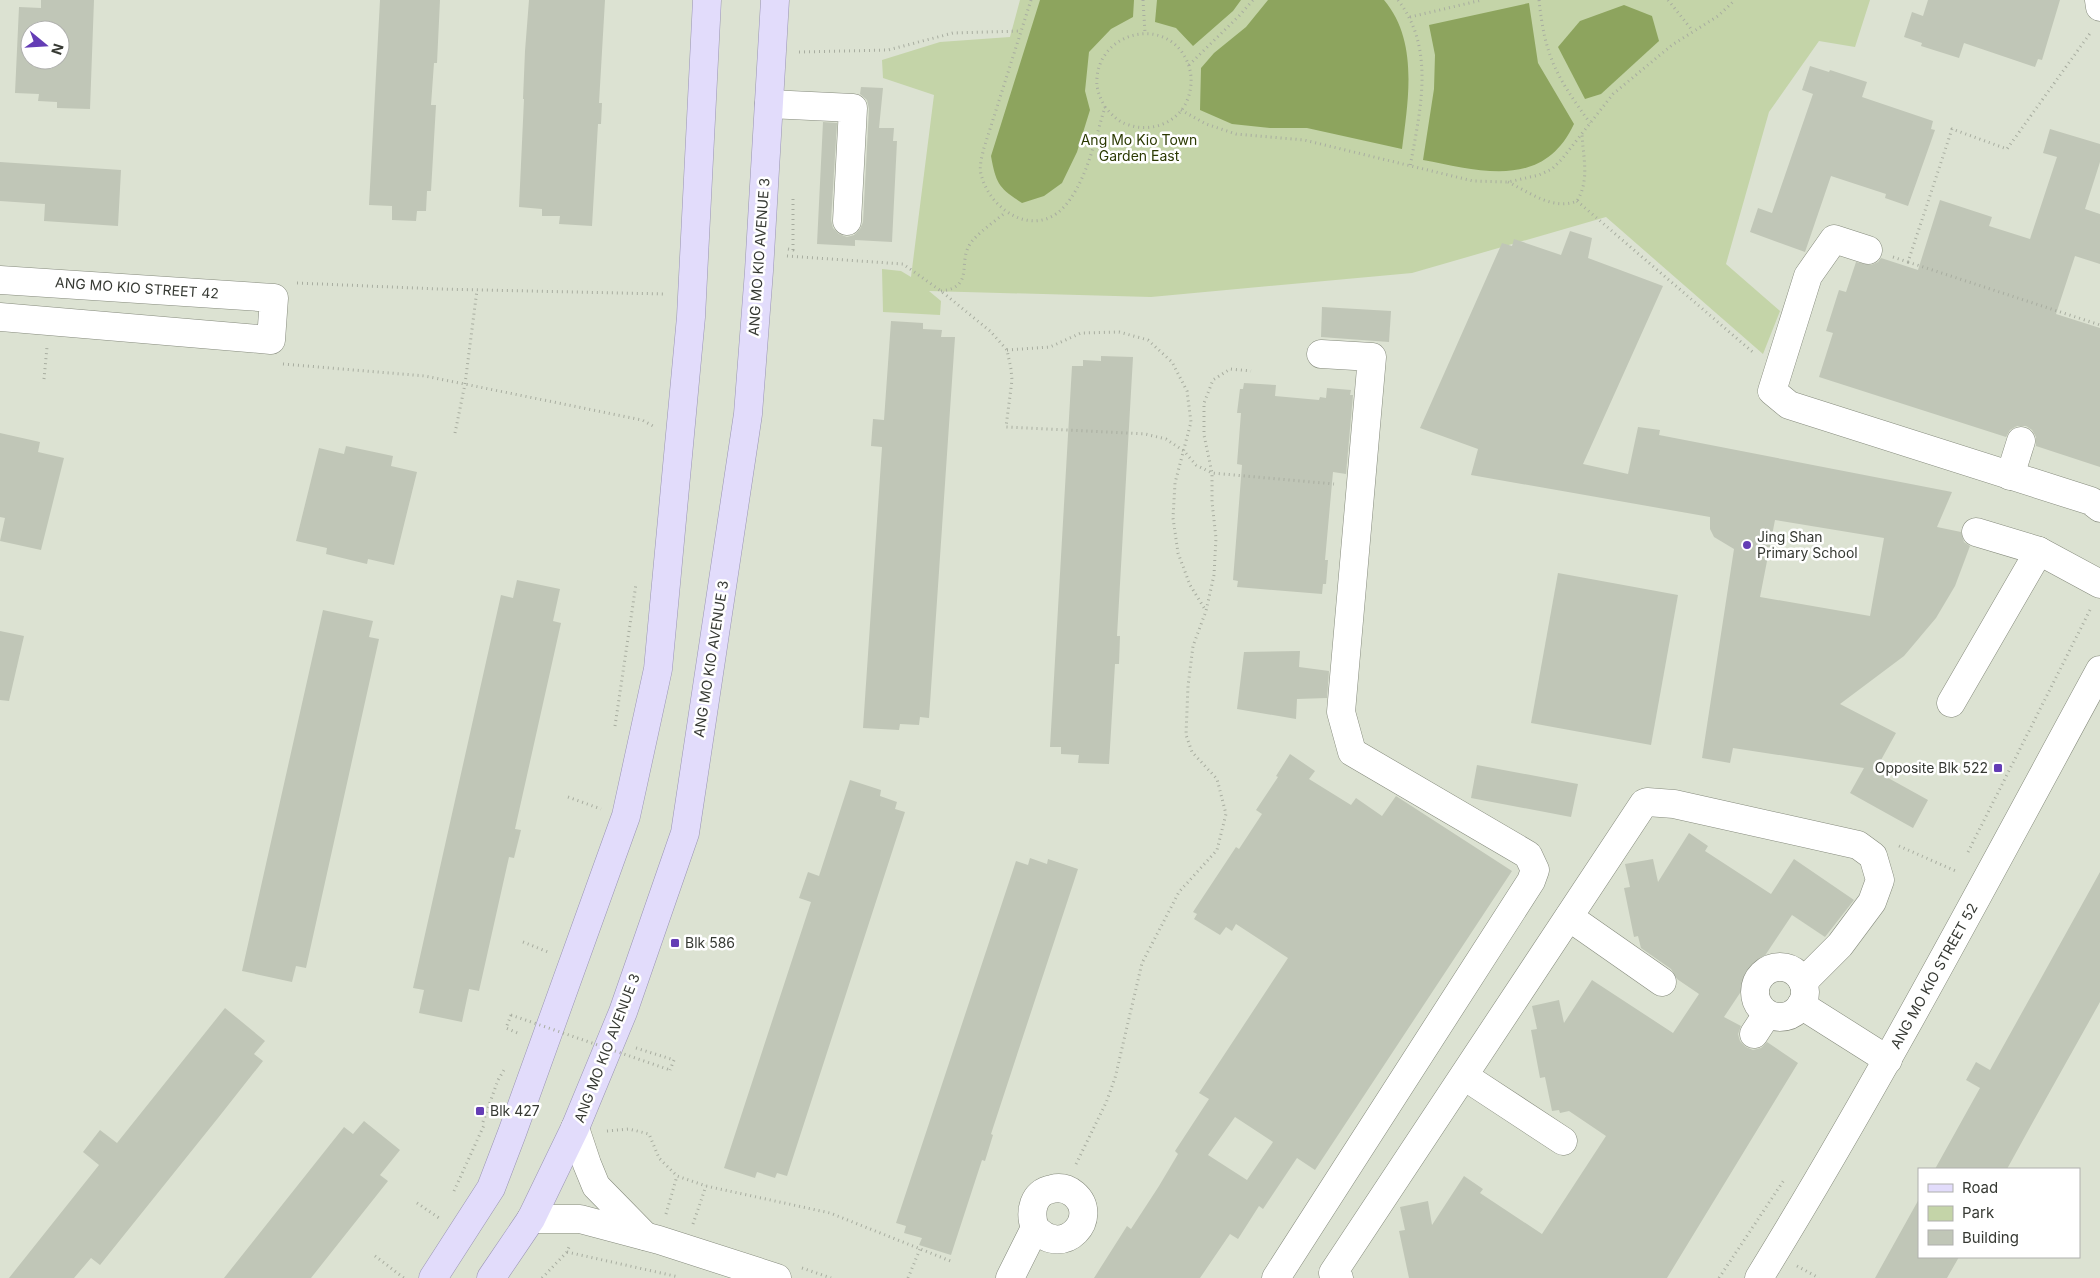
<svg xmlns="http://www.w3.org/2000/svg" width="2100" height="1278" viewBox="0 0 2100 1278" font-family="Inter,sans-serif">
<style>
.green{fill:#c4d4a8}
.forest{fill:#8da45e}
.building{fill:#c0c6b7;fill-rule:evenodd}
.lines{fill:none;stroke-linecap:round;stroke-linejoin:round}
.minor-casing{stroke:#858a7c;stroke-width:29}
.major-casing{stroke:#9994b3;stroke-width:29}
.path{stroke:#a8ada0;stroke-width:3;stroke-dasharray:1 4;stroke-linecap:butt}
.minor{stroke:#fff;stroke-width:28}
.major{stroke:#e2dcfb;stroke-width:28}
.path-bridge{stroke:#a8ada0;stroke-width:3;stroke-dasharray:1 4;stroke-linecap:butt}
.poi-dot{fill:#643db5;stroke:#fff;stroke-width:2}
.labels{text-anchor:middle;stroke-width:5;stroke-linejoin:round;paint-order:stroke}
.park-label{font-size:14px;fill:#2c3a03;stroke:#fff}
.street-label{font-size:14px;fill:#363933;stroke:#fff}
.poi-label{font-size:14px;fill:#363933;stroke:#fff;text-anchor:start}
</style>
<rect width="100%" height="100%" fill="#dce2d2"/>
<polygon class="green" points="1020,0 1870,0 1855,47 1819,41 1769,112 1726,264 1780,311 1763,354 1606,217 1412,273 1151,297 929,291 941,301 940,315 883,312 882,269 901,271 911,277 934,95 883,78 882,60 940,42 1010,37"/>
<g class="forest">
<path d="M 1040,0 L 1134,0 L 1133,17 L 1111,29 L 1089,52 L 1085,91 L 1090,110 L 1077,152 L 1062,183 L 1044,196 L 1022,203 C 999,188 996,184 991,156 Z"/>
<polygon points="1157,0 1241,0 1233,11 1193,46 1176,28 1155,22"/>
<path d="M 1268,0 L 1384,0 C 1419,41 1408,101 1402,149 L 1307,128 L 1270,128 L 1232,124 L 1200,110 L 1201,68 L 1214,53 L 1246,27 Z"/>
<path d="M 1529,3 L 1538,63 L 1574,124 C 1543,190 1481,171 1423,160 L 1434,89 L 1435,55 L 1429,25 Z"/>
<polygon points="1624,5 1652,16 1659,41 1601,94 1585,99 1558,47 1580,21"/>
</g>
<g class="building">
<path d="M 41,0 L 94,0 L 90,109 L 57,108 L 57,102 L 38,101 L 39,94 L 15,93 L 19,7 L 41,8 ZM 30,30 L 60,30 L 60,60 L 30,60 Z"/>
<polygon points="380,0 440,0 437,63 434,63 431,105 436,105 431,191 427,191 426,211 417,211 416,221 392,220 392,206 369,205"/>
<polygon points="529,0 605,0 599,103 602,103 601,124 598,124 592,226 559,224 560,216 542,216 542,209 519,207 524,99 523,99 525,51"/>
<polygon points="1928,0 2060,0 2042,60 2038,59 2035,67 1964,43 1959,58 1921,46 1922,43 1904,37 1912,12 1923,16"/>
<polygon points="1810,66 1829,72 1830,70 1867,82 1862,97 1933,121 1931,129 1935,130 1908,206 1885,198 1886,194 1831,176 1805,252 1750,232 1758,208 1772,213 1813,94 1802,90"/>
<polygon points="861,87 883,88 879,128 894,128 893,141 897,141 892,242 855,240 855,246 817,244 823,122 837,123 831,220 833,228 839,234 847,237 854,235 860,229 863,222 869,109 867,100 860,94"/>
<polygon points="2050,129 2100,144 2100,162 2085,209 2100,214 2100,264 2075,256 2056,314 2100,328 2100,467 2036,446 2036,437 2032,430 2026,426 2017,426 2010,430 2006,437 1819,377 1833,333 1826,331 1839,290 1846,292 1856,262 1871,265 1878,262 1881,258 1918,270 1940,200 1992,217 1989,226 2030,239 2057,157 2043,153"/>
<polygon points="0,162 121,170 118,226 44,221 45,204 0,201"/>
<path d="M 1570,231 L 1592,238 L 1588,258 L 1663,286 L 1583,464 L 1628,474 L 1638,427 L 1660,430 L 1659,435 L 1952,492 L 1937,527 L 1961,532 L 1964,542 L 1970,546 L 1955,586 L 1936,618 L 1904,656 L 1840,704 L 1896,733 L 1876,769 L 1872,769 L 1928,800 L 1913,828 L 1850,793 L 1864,768 L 1733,748 L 1730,763 L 1702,758 L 1734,549 L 1714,537 L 1710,529 L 1710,517 L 1471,475 L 1478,449 L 1420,428 L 1502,243 L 1512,246 L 1514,239 L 1561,255 ZM 1775,520 L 1884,538 L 1870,616 L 1760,597 Z"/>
<polygon points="1322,307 1391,311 1389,342 1321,337"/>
<polygon points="891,321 923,323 923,329 942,330 941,337 955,337 929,718 920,717 919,725 900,724 899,730 863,728 882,447 871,446 873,419 884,420"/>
<polygon points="1101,356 1133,357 1117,636 1120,636 1119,664 1115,664 1109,764 1078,763 1079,755 1061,754 1061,747 1050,747 1072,366 1083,366 1083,360 1101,361"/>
<polygon points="1244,383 1276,385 1275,396 1319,400 1320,397 1326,398 1327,388 1351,390 1350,395 1353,395 1346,474 1333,472 1325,560 1328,560 1326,584 1323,584 1322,594 1237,587 1238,581 1233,580 1242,465 1237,464 1241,413 1237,413 1240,389 1243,389"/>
<polygon points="0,433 40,442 38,452 64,458 41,550 0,541 5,518 0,517"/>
<polygon points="346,446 393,456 391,466 417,472 394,565 368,559 367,564 326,554 327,548 296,541 319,448 344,454"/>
<polygon points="1558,573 1678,595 1651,745 1531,723"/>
<polygon points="517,580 560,589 553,621 561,623 515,829 521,830 514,858 509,857 479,991 469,989 462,1022 419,1013 424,990 413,988 501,595 513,598"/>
<polygon points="323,610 373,621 369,637 379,639 306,968 296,966 292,982 242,971"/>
<polygon points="0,631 24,636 9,701 0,700"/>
<polygon points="1300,651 1299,667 1329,671 1327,698 1297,699 1296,719 1237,709 1244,652"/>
<path d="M 1290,754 L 1315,771 L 1309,779 L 1351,805 L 1356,798 L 1382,816 L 1396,796 L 1512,871 L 1315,1170 L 1297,1158 L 1263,1209 L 1259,1206 L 1238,1239 L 1230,1234 L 1200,1278 L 1094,1278 L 1127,1226 L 1131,1229 L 1159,1186 L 1178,1154 L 1175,1151 L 1209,1099 L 1199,1093 L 1288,958 L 1236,924 L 1232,931 L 1226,927 L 1220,935 L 1194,919 L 1197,914 L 1193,912 L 1236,847 L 1239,849 L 1262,814 L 1256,810 L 1278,777 L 1276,776 ZM 1235,1117 L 1273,1142 L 1247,1180 L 1208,1155 Z"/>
<polygon points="1477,765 1578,784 1571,817 1471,798"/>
<polygon points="850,780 881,790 880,796 897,802 895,809 905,812 787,1176 777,1173 775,1178 757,1172 755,1178 724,1168 811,902 799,898 808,872 819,876"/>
<polygon points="1689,833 1708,846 1705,851 1771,894 1794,859 1854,900 1825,937 1792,915 1724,1017 1741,1026 1738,1034 1740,1041 1746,1047 1753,1050 1761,1048 1767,1042 1798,1063 1667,1278 1409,1278 1399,1231 1405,1230 1400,1207 1428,1201 1432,1225 1464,1176 1483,1189 1480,1193 1542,1234 1606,1136 1569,1111 1560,1113 1559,1110 1552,1111 1545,1077 1540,1078 1531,1030 1537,1029 1532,1006 1559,1000 1564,1023 1592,980 1673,1033 1699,994 1677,979 1671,969 1641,948 1638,936 1634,937 1624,888 1630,887 1625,864 1653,859 1658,882"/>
<polygon points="1030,858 1047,864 1048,859 1078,869 991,1134 993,1135 985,1161 982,1160 951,1255 919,1245 922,1238 904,1233 906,1226 896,1223 1016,861 1028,865"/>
<polygon points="2100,872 2100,1002 2034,1120 2007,1169 1935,1169 1980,1088 1966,1080 1976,1062 1990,1070"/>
<polygon points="225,1008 265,1041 254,1054 263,1061 218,1118 100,1265 91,1258 74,1278 9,1278 99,1165 83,1152 100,1130 117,1143"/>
<polygon points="364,1121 400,1150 380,1175 388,1181 311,1278 224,1278 344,1127 353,1134"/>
<polygon points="1919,1199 1919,1257 1959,1257 1947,1278 1875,1278"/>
</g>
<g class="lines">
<defs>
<g id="minor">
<polyline points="2099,0 2100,7"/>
<polyline points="769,104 853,108 847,221"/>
<polyline points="1868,250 1834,239 1808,276 1772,391 1789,405 2091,501 2100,508"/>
<polyline points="0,280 274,298 271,340 0,317"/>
<polyline points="2010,476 2021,441"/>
<polyline points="1976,532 2039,551 2100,584"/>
<polyline points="1951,703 2039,551"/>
<polyline points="1569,917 1662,982"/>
<circle cx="1780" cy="992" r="25"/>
<polyline points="1801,1005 1888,1060"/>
<polyline points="1754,1034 1767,1014"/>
<polyline points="1464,1076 1563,1141"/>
<polyline points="575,1128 587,1164 596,1186 645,1236"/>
<polyline points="531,1219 580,1219 659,1240 777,1278"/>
<path d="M 1010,1278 L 1035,1228 C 1029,1212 1033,1192 1052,1189 C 1060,1187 1068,1189 1074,1194 C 1101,1217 1064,1260 1035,1228"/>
<polyline points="1276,1278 1531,881 1535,870 1528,855 1352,752 1341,712 1372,357 1321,354"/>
<polyline points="1339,1278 1333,1273 1644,803 1647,802 1674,804 1858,845 1873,856 1880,880 1872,902 1840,945 1803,982"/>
<path d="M 1759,1278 C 1881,1080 1989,874 2100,670"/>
</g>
<g id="major">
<polyline points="433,1278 491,1188 512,1133 626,816 658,669 691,317 707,0"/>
<polyline points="491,1278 531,1219 575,1128 623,1012 685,833 748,414 759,271 775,0"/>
</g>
</defs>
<use href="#minor" class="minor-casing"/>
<use href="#major" class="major-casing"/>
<g class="path">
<path d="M 1031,0 L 984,148 C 982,156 979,166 981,174 C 989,209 1032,238 1062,209 C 1086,185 1095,139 1105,107 C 1100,98 1096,89 1097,78 C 1100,33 1162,16 1185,57 C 1192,70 1193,84 1188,98 C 1180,122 1152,133 1129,125 C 1118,122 1112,115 1105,107"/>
<polyline points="1143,0 1145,33"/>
<path d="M 1398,0 C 1436,49 1420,111 1410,167"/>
<path d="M 1539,0 C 1545,58 1557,77 1590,123"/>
<polyline points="1668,0 1692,30"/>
<polyline points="1410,17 1482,0"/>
<polyline points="799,52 888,50 953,33 1021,31"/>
<polyline points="1189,65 1239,16 1253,0"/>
<polyline points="1181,110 1206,124 1236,134 1304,140 1473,181 1508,182 1539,175 1552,169 1562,159 1613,94 1672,45 1718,16 1735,0"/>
<path d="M 1508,182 C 1529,192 1553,211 1577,201 C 1590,180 1583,157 1582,134"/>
<polyline points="1577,201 1755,354"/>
<polyline points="788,249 793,250 793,198"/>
<polyline points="787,256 903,264 941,291 990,331 1007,350 1011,369 1012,380 1006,427 1145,434 1166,439 1184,451 1196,465 1212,473 1334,484"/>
<polyline points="1893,257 1908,262 1952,129 2007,149 2091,32"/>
<polyline points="1908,262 2100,325"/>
<polyline points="297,283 439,289 665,294"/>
<path d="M 941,291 C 977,287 955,260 973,240 C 982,230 995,221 1006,212"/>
<polyline points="1007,350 1050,347 1081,333 1119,332 1148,340 1172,362 1187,391 1191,422 1175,483 1173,518 1178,553 1190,585 1206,611"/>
<polyline points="283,364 425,376 642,420 653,426"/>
<polyline points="44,379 47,347"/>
<polyline points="455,433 465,384 477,290"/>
<polyline points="615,726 636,584"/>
<polyline points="568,797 601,809"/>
<polyline points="1899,846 1958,872"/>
<polyline points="1968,852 2090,610"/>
<polyline points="523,942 548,952"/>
<polyline points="511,1015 506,1028 520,1034"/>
<polyline points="636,1048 674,1060 670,1070"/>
<polyline points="483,1122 498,1080 504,1070"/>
<polyline points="607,1131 629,1129 649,1134 659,1158 677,1176 706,1186 830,1213 953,1262"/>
<polyline points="1076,1164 1106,1103 1115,1078 1142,963 1179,892 1217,850 1226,814 1217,779 1192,752 1186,735 1188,686 1193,646 1206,611 1214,575 1216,538 1212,502 1212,473 1204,435 1204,403 1213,380 1230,369 1251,371"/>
<polyline points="454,1191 485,1123"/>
<polyline points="417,1203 439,1218"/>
<polyline points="666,1214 677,1176"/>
<polyline points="693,1224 706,1186"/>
<polyline points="567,1252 679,1277"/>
<polyline points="375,1256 404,1278"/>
<polyline points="1797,1266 1819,1278"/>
<polyline points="802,1268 831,1278"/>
<polyline points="542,1278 567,1252 569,1247"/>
<polyline points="908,1278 920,1249"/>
<polyline points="1719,1278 1784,1180"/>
</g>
<use href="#minor" class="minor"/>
<use href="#major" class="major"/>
<polyline class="path-bridge" points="511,1015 670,1070"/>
</g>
<g class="poi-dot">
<circle cx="1747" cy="545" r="5"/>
<rect x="1993" y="763" width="10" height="10" rx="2.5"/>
<rect x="670" y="938" width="10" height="10" rx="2.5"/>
<rect x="475" y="1106" width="10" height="10" rx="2.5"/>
</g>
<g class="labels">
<g class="park-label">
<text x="1139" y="145">Ang Mo Kio Town<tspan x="1139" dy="16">Garden East</tspan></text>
</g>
<g class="street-label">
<text transform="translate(759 257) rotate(-86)" y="5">ANG MO KIO AVENUE 3</text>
<text transform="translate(137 288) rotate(4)" y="5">ANG MO KIO STREET 42</text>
<text transform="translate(711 659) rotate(-81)" y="5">ANG MO KIO AVENUE 3</text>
<text transform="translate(1934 976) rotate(-61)" y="5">ANG MO KIO STREET 52</text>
<text transform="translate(607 1048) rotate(-69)" y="5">ANG MO KIO AVENUE 3</text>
</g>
<g class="poi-label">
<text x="1757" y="542">Jing Shan<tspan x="1757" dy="16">Primary School</tspan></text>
<text x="1988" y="773" text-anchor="end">Opposite Blk 522</text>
<text x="685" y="948">Blk 586</text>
<text x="490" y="1116">Blk 427</text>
</g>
</g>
<rect x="1918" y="1168" width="162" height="90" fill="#ffffff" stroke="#afb0ad"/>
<rect x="1928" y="1184" width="25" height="8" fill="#e2dcfb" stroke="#afb0ad"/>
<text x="1962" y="1193" font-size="15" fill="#363933">Road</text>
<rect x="1928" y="1206" width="25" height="15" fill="#c4d4a8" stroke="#afb0ad"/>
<text x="1962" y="1218" font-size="15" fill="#363933">Park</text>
<rect x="1928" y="1230" width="25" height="15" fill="#c0c6b7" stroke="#afb0ad"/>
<text x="1962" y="1243" font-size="15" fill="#363933">Building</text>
<g transform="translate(45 45) rotate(108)"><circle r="24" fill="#ffffff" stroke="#afb0ad"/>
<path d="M0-4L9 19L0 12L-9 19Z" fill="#643db5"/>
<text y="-8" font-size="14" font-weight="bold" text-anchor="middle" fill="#363933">N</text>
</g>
</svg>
